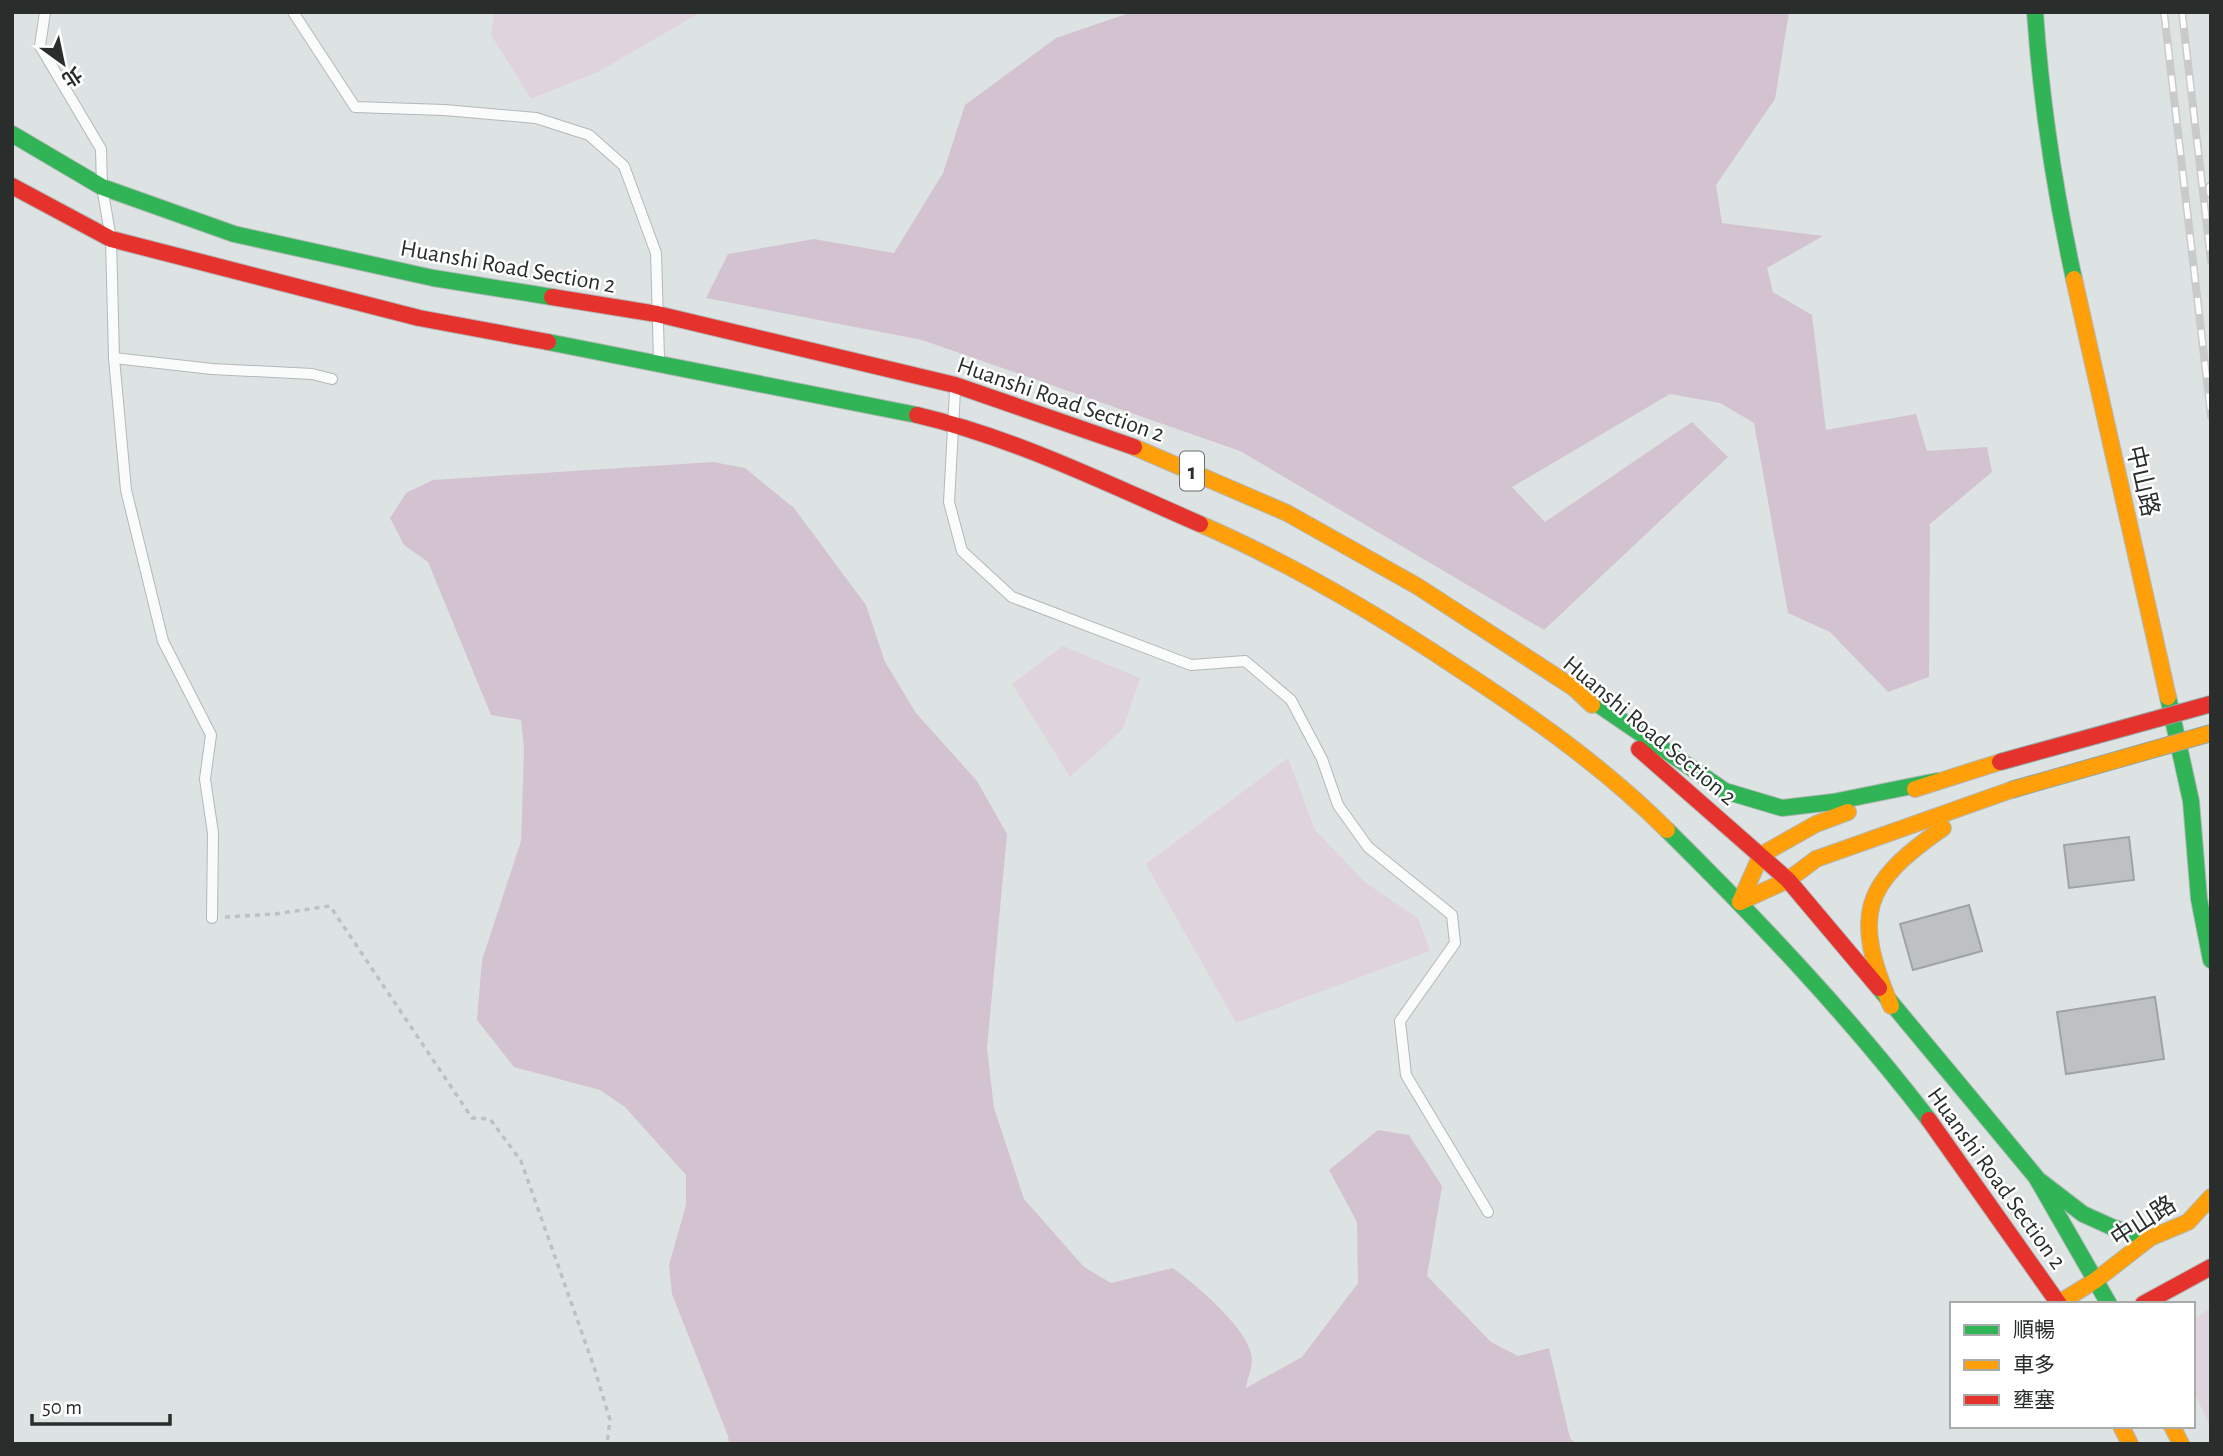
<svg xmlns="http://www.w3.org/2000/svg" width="2223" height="1456" viewBox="0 0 2223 1456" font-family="'Alegreya Sans','Noto Sans TC',sans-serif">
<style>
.green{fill:#dfd4de}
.forest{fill:#d3c3d0}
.building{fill:#bdc1c1;stroke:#9fa3a3;stroke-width:2}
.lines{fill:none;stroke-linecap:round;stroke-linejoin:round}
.lane-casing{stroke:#b3b8b8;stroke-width:12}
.fast-casing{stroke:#b3b8b8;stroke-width:18}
.slow-casing{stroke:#b3b8b8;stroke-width:18}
.jam-casing{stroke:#b3b8b8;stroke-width:18}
.path{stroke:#bec1c1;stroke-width:3.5;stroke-dasharray:5 5;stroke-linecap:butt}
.lane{stroke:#fafbfb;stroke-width:10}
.fast{stroke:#30b455;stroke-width:16}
.slow{stroke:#ff9f0a;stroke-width:16}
.jam{stroke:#e5322d;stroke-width:16}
.rail-casing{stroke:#c9caca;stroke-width:8}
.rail{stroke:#fff;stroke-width:5;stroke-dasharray:16;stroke-linecap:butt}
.slow-bridge-casing{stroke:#92a4a4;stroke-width:18;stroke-linecap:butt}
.jam-bridge-casing{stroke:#92a4a4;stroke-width:18;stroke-linecap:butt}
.slow-bridge{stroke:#ff9f0a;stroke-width:16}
.jam-bridge{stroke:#e5322d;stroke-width:16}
.labels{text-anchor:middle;stroke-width:5;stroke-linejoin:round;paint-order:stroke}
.shield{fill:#fff;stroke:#696d6c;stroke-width:2}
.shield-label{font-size:23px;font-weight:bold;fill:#292e2d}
.street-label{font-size:24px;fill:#292e2d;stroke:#fff}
</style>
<rect width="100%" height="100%" fill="#dde3e3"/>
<g class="green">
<polygon points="494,12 701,12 600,71 531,99 491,35"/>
<polygon points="1063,646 1140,678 1123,729 1070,777 1012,684"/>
<polygon points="1288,758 1315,830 1366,883 1418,918 1430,951 1236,1023 1146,864"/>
<polygon points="2211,1308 2211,1429 2193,1389 2193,1320"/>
</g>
<g class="forest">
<polygon points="1132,12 1789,12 1775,99 1716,185 1722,223 1823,236 1767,268 1773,292 1812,315 1826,430 1916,414 1927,451 1987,447 1992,472 1930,524 1929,677 1888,692 1830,632 1788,613 1754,423 1720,403 1670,394 1512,487 1545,522 1692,422 1728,457 1544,630 1240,451 922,340 706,298 728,254 814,239 894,253 943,173 965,105 1056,38"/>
<path d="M 713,462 L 745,468 L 794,508 L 866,605 L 885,662 L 916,713 L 977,781 L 1007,834 L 987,1048 L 994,1108 L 1024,1199 L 1084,1267 L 1111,1283 L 1173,1268 C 1197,1286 1247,1327 1252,1357 C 1253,1366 1247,1379 1246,1388 L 1302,1357 L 1358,1283 L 1357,1222 L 1329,1170 L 1378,1130 L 1409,1135 L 1442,1186 L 1427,1276 L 1491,1342 L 1518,1356 L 1549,1348 L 1570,1438 L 1576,1444 L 729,1444 L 728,1436 L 672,1294 L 669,1265 L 686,1205 L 686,1175 L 625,1107 L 600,1090 L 514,1067 L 477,1020 L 482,960 L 521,841 L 524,749 L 521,720 L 491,715 L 428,562 L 404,545 L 390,518 L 406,493 L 433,480 Z"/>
</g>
<g class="building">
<polygon points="2129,837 2134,880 2069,888 2064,845"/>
<polygon points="1969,905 1982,951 1913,970 1900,924"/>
<polygon points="2155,997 2164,1059 2066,1074 2057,1012"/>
</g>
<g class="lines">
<defs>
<g id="lane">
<polyline points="45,12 40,46 101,149 102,187 111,239 114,358 126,490 163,641 211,735 205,779 213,833 212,918"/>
<polyline points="293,12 355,107 444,110 536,118 589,135 624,166 656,253 659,359"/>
<polyline points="2211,188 2211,192"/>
<polyline points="114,358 212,369 312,374 332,379"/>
<polyline points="955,391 949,502 962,551 1012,597 1191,665 1245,661 1291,700 1322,759 1338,805 1368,847 1452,915 1455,943 1400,1021 1406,1075 1488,1212"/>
</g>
<g id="fast">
<path d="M 2035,12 C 2041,101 2055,192 2074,279"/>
<polyline points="12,134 102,187 234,234 433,278 552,297"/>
<polyline points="548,342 917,415"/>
<polyline points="1574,688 1725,791 1782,808 1833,802 1937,781"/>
<polyline points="2168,697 2191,801 2199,899 2211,960"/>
<path d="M 1667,830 C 1760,922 1850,1017 1929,1120"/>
<polyline points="1879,988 2036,1177 2109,1304"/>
<polyline points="2040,1181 2083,1214 2114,1228 2150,1238"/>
</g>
<g id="slow">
<polyline points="2074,279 2168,697"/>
<polyline points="1134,447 1287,513 1417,586 1574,688 1592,705"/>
<path d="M 1200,524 C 1290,563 1375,613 1456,667 C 1531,716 1604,767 1667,830"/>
<polyline points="1915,789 2000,762"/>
<polyline points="1740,902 1761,855 1816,824 1848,812"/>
<polyline points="1740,902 1788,880 1816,859 2011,790"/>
<path d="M 1891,1006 C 1852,915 1862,884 1943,828"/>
<polyline points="2059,1303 2096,1280 2150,1238 2188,1222 2211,1197"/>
<polyline points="2121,1426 2130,1444"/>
<polyline points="2172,1426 2181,1444"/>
</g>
<g id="jam">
<polyline points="12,186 111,239 419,318 548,342"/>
<polyline points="552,297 657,314 955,385 1134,447"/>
<path d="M 917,415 C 1015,438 1108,484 1200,524"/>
<polyline points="1639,749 1788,880 1879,988"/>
<polyline points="1929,1120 2059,1304"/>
<polyline points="2143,1304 2211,1267"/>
</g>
</defs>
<use href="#lane" class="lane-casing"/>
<use href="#fast" class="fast-casing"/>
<use href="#slow" class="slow-casing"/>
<use href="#jam" class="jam-casing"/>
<polyline class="path" points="225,917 275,914 330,906 472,1118 490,1119 521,1161 594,1367 610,1420 607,1444"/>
<use href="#lane" class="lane"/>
<use href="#fast" class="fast"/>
<use href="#slow" class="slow"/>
<use href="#jam" class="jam"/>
<defs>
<g id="rail">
<polyline points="2164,12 2211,416"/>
<polyline points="2182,12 2211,261"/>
</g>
</defs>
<use href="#rail" class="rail-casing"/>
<use href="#rail" class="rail"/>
<defs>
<polyline id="slow-bridge" points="2011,790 2211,733"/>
<polyline id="jam-bridge" points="2000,762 2211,704"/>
</defs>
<use href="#slow-bridge" class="slow-bridge-casing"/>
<use href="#jam-bridge" class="jam-bridge-casing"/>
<use href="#slow-bridge" class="slow-bridge"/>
<use href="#jam-bridge" class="jam-bridge"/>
</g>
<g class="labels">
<rect class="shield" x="1180" y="451.5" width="24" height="39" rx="5"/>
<g class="shield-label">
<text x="1192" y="479">1</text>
</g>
<g class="street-label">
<text transform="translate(508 266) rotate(10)" y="8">Huanshi Road Section 2</text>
<text transform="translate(1061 399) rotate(19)" y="8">Huanshi Road Section 2</text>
<text transform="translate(2143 481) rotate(77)" y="8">中山路</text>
<text transform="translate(1650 730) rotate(40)" y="8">Huanshi Road Section 2</text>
<text transform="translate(1997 1178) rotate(54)" y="8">Huanshi Road Section 2</text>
<text transform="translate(2143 1221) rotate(-33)" y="8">中山路</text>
</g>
</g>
<rect width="2223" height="1456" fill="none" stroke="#292e2d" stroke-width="28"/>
<rect x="1950" y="1302" width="245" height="126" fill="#ffffff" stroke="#a9abab" stroke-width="2"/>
<rect x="1964" y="1325" width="35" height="10" fill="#30b455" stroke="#a9abab" stroke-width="2"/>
<text x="2013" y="1337" font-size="21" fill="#292e2d">順暢</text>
<rect x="1964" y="1360" width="35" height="10" fill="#ff9f0a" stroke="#a9abab" stroke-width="2"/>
<text x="2013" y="1372" font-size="21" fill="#292e2d">車多</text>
<rect x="1964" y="1395" width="35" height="10" fill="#e5322d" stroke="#a9abab" stroke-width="2"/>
<text x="2013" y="1407" font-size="21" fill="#292e2d">壅塞</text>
<g transform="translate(63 63) rotate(147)" stroke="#ffffff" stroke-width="5" paint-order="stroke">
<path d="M0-5L12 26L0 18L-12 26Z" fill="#292e2d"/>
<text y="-10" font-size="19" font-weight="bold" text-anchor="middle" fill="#292e2d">北</text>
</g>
<path d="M32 1414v10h138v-10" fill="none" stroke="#292e2d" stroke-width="3.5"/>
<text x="42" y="1414" font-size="21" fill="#292e2d" stroke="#ffffff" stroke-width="5" paint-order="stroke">50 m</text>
</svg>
